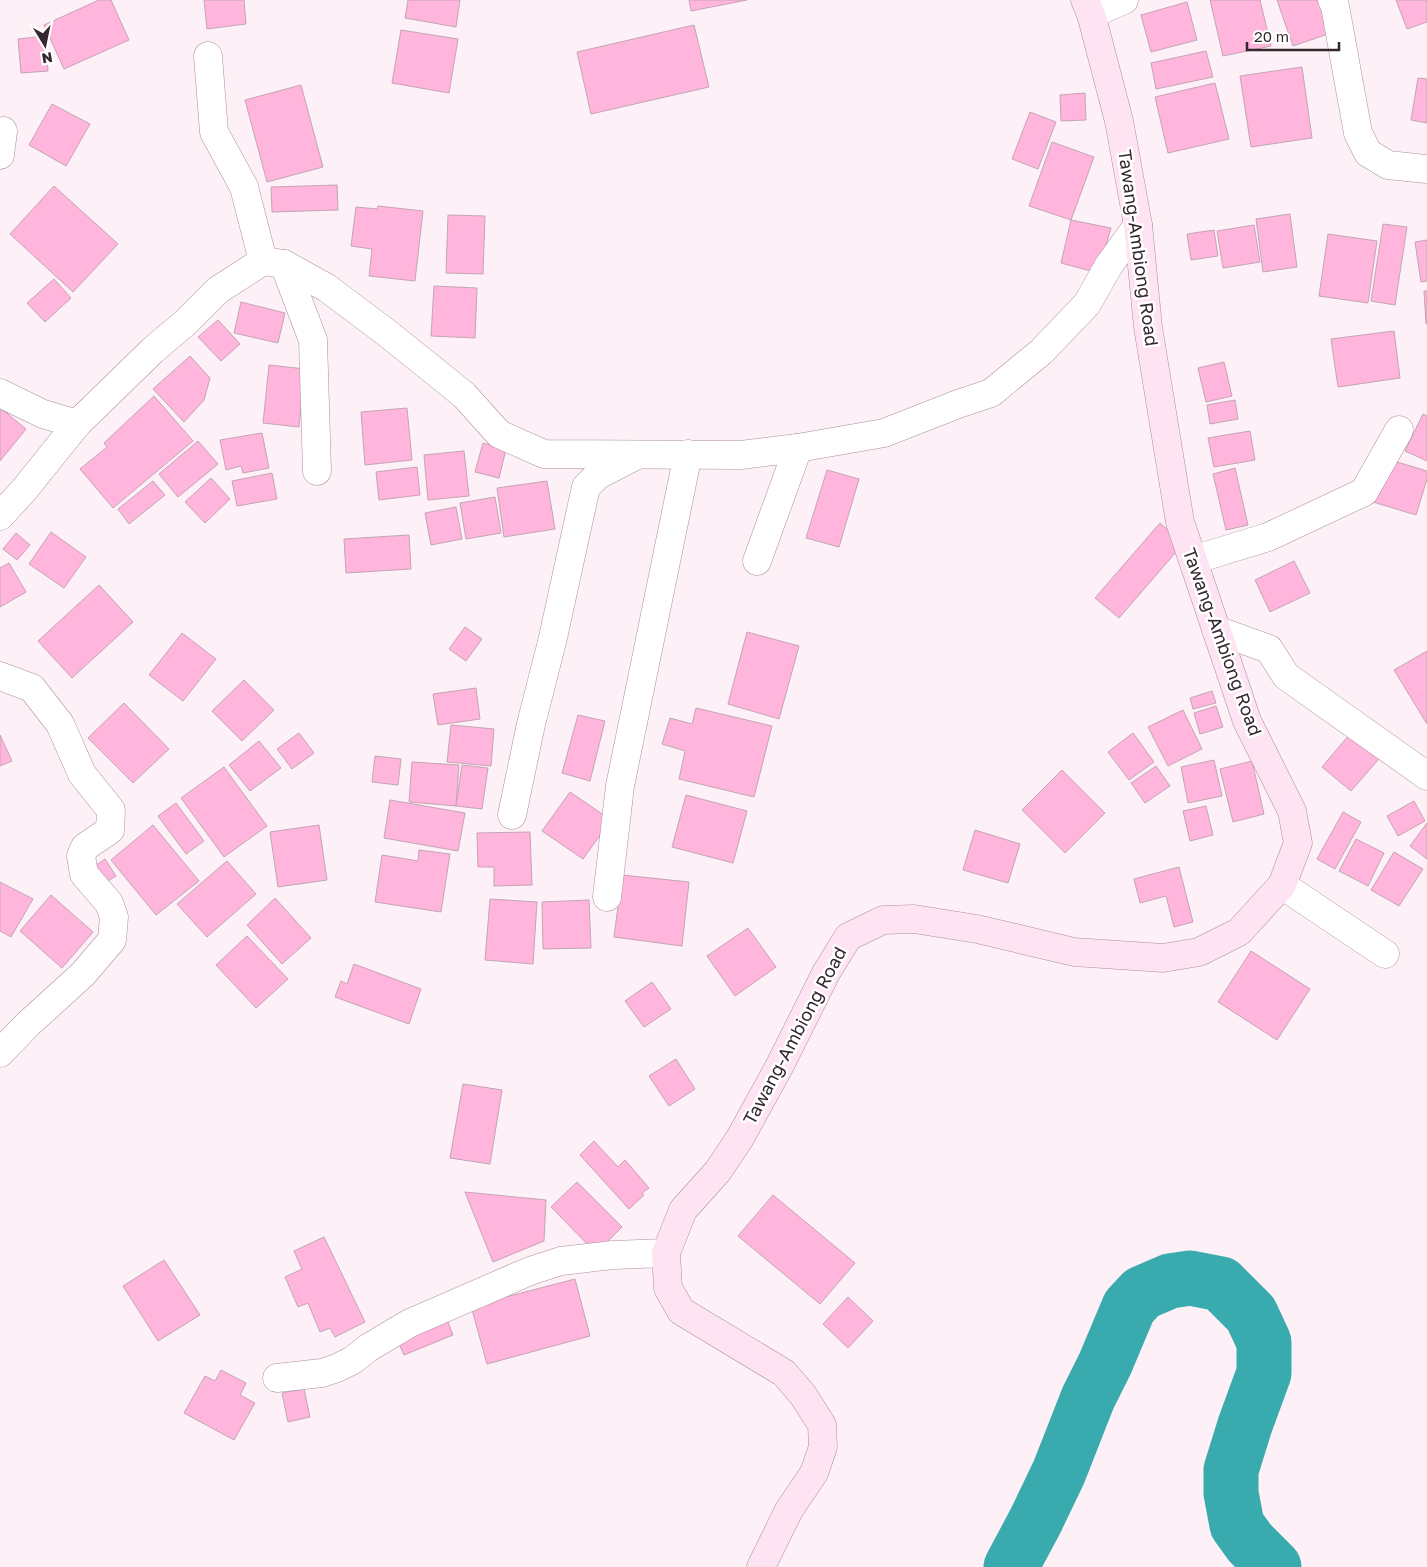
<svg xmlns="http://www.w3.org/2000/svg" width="1427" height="1567" viewBox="0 0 1427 1567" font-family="'Golos Text',sans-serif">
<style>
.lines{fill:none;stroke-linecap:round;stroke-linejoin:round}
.river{stroke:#39aaae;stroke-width:55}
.building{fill:#ffb5dc;stroke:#c3a5b4}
.street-casing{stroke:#ac8f9e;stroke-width:29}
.secondary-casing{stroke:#ac8f9e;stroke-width:29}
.street{stroke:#fff;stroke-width:28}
.secondary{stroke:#fee3f2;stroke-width:28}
.labels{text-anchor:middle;stroke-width:5;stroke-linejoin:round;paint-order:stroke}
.street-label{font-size:18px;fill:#34282e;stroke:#fff}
</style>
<rect width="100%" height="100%" fill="#fdf0f6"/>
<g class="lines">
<polyline class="river" points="1011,1567 1036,1520 1059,1472 1088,1398 1105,1364 1129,1307 1142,1293 1170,1281 1190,1278 1221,1284 1251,1314 1264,1342 1264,1373 1245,1425 1231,1470 1231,1493 1237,1525 1250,1543 1274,1567"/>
</g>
<g class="building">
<polygon points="99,0 111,0 129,40 64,69 44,25"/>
<polygon points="204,0 244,0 246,24 207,29"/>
<polygon points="408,0 460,0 456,27 405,18"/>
<polygon points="689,0 747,0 691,11"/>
<polygon points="1210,0 1260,0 1271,46 1223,56"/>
<polygon points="1277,0 1322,0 1334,32 1293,46"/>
<polygon points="1396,0 1427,0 1427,22 1407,29"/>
<polygon points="1187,2 1197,40 1151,52 1141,15"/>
<polygon points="694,25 709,87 591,114 577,52"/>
<polygon points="401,30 458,39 449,93 392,83"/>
<polygon points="45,36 48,71 21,73 18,39"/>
<polygon points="1206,51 1213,77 1156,89 1151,63"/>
<polygon points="1302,67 1312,138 1251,147 1240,76"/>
<polygon points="1418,78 1427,79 1427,123 1411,120"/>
<polygon points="1215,83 1229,139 1168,153 1155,97"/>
<polygon points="301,85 323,167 267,182 245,100"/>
<polygon points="1085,93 1086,120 1061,121 1060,95"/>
<polygon points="52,104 90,124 66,166 29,145"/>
<polygon points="1030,112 1056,122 1038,169 1012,159"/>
<polygon points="1052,142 1094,157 1071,220 1029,206"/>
<polygon points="337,185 338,210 272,212 271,187"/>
<polygon points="54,186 118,244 73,292 10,234"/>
<polygon points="378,206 423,211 415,281 369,276 372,249 351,246 356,207 377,209"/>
<polygon points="1290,214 1297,267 1263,272 1256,219"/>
<polygon points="448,215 485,216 483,274 446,273"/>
<polygon points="1071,220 1111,228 1098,273 1061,263"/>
<polygon points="1383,224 1407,227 1395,305 1371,301"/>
<polygon points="1254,225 1260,262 1223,268 1217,231"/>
<polygon points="1214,230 1218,256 1191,260 1187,234"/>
<polygon points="1328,234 1377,241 1368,303 1319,296"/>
<polygon points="1427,240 1427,281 1421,282 1415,242"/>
<polygon points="54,279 71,298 45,322 27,303"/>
<polygon points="434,286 477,288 475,338 431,336"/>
<polygon points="1424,291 1427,291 1427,324 1426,324"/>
<polygon points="241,302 285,313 278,343 234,333"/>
<polygon points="218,320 240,344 221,361 198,337"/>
<polygon points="1394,331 1400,378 1338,387 1331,339"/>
<polygon points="190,356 210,378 204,400 184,422 153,389"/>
<polygon points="1224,362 1232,396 1206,402 1198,368"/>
<polygon points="269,365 305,369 299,427 263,423"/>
<polygon points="154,396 193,441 113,508 80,469 107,447 104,443"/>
<polygon points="1235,400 1238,419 1210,424 1207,405"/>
<polygon points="407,408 412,460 365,465 361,412"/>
<polygon points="2,409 26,429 0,461 0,411"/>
<polygon points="1423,414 1427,416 1427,461 1405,451"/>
<polygon points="1250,431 1255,460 1214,467 1208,438"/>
<polygon points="262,433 269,468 243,473 241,466 226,470 220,440"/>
<polygon points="198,441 218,464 178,497 159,474"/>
<polygon points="483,443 506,449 499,478 475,472"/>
<polygon points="464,451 469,496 428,500 424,455"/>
<polygon points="1387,459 1427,471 1427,479 1416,515 1373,502"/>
<polygon points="417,467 420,495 379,500 376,472"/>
<polygon points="1235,468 1248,525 1226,530 1213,474"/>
<polygon points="827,470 859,479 839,547 806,538"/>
<polygon points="272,473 277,499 237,506 232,481"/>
<polygon points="211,478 230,499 205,523 185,502"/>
<polygon points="153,481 165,495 129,524 118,509"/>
<polygon points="547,481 555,529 504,537 497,488"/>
<polygon points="495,497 501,533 466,539 460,503"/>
<polygon points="456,507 462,539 431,545 425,513"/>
<polygon points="1160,523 1183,544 1119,618 1095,598"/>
<polygon points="51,532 86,557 64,588 29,564"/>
<polygon points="16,533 30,545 17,560 3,549"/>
<polygon points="409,535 411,569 346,573 344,539"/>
<polygon points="1294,561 1310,593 1270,612 1255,580"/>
<polygon points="9,563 26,592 0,607 0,568"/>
<polygon points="99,585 133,622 72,678 38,641"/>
<polygon points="465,627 482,639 466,661 449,649"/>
<polygon points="747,632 799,646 779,719 728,704"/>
<polygon points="182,633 216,659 183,701 149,675"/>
<polygon points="1427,651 1427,724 1394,670"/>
<polygon points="244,680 274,710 242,741 212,711"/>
<polygon points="476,688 480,719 438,725 433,694"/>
<polygon points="1212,691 1216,703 1193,709 1190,698"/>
<polygon points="124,703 169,749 133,783 88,738"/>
<polygon points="1216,706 1223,727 1200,734 1194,713"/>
<polygon points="696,708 772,726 754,797 679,779 685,751 662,744 670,718 692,724"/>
<polygon points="1183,710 1202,749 1168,766 1148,727"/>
<polygon points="578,715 605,721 590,781 562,773"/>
<polygon points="451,725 494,729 491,766 447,762"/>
<polygon points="1355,728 1385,752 1351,791 1322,767"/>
<polygon points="299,733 314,753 292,769 277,749"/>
<polygon points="1133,733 1154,762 1129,780 1108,752"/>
<polygon points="0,735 12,761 0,766"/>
<polygon points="259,741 281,768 250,791 229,765"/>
<polygon points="375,756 401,759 398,785 372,782"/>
<polygon points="1214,760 1222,796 1188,803 1181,767"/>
<polygon points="1252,761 1264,814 1233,822 1220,769"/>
<polygon points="412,762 459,765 456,806 409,802"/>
<polygon points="462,765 488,768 482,809 456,806"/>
<polygon points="1156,766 1170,786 1145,803 1131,783"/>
<polygon points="224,767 267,826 224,857 181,798"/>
<polygon points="1062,770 1105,813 1065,853 1022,810"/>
<polygon points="570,792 611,820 583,859 542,831"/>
<polygon points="686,795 747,811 733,863 672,847"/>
<polygon points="390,800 465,813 458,851 384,838"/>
<polygon points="1414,801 1425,821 1398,836 1387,816"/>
<polygon points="176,803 204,841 186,854 158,816"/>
<polygon points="1206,806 1213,835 1190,841 1183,811"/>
<polygon points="1343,812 1361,822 1335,869 1317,859"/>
<polygon points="1427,823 1427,859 1410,846"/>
<polygon points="153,825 199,881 156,915 111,860"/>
<polygon points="319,825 327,880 278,887 270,832"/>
<polygon points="975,830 1020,844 1008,883 963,870"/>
<polygon points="530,832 532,885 494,886 494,867 478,867 477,833"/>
<polygon points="1356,839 1384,853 1368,886 1339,871"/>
<polygon points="419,850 450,854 441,912 375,902 382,855 418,861"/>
<polygon points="1394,852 1423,869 1399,906 1371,890"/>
<polygon points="105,859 116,876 103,884 92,868"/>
<polygon points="227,861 256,894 207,937 177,904"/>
<polygon points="1179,867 1193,922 1174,927 1166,896 1140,903 1134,879"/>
<polygon points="622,875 689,882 682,946 614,937"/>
<polygon points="0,882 33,899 11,937 0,931"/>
<polygon points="51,895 93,932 62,968 20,931"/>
<polygon points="275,898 311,938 282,964 247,925"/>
<polygon points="490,899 537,902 533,964 485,960"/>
<polygon points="589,900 591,948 543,949 542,902"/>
<polygon points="748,928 776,967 735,996 707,956"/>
<polygon points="247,936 288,979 256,1008 216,965"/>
<polygon points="1251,951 1310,989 1277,1040 1218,1002"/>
<polygon points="354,964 421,989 409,1024 335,997 341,981 347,984"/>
<polygon points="652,982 671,1009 644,1027 625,1001"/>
<polygon points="676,1059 695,1089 669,1106 649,1076"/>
<polygon points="463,1084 502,1090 490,1164 450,1158"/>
<polygon points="594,1141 618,1167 625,1160 649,1188 642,1193 644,1195 629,1209 580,1155"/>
<polygon points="577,1182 622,1227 596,1253 551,1207"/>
<polygon points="465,1192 546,1200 544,1241 493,1262"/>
<polygon points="773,1195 855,1263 820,1304 738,1236"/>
<polygon points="324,1237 365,1322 335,1337 330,1328 320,1332 308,1303 298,1307 285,1277 302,1269 294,1251"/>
<polygon points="164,1260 200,1315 158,1341 123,1286"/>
<polygon points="575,1279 590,1336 487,1364 471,1306"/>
<polygon points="848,1297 873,1321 848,1348 823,1324"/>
<polygon points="446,1317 453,1335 404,1355 396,1337"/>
<polygon points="221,1370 246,1383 240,1395 255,1403 234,1440 184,1413 205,1376 215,1381"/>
<polygon points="304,1389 310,1417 288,1422 282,1393"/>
</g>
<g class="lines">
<defs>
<g id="street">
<polyline points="1332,0 1335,6 1358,133 1368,153 1388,165 1427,169"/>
<polyline points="1091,14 1124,0"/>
<polyline points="208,56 214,132 244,187 263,261"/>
<polyline points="0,155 3,131"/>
<polyline points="284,264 313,340 317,471"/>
<polyline points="0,393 43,414 77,424"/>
<polyline points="0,516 24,490 77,424 153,350 186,322 218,290 263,261 284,264 327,288 387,333 464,395 499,434 544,454 741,455 798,448 884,433 958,404 991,393 1041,352 1087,304 1109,265 1138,225"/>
<polyline points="1193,560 1268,537 1364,492 1399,430"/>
<polyline points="757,561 798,448"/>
<polyline points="1216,630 1269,649 1286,676 1427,776"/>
<polyline points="0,676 32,688 60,724 82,774 111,810 110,830 85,847 81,856 84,874 109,903 114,917 112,940 83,974 28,1024 0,1053"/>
<polyline points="512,815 531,724 552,642 586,487 598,475 635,456"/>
<polyline points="1282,885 1385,954"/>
<polyline points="607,897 620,786 688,454"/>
<polyline points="277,1378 322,1373 337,1368 353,1360 368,1348 410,1323 530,1271 561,1261 613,1255 666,1253"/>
</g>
<polyline id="secondary" points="761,1567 789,1510 814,1473 823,1447 822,1425 803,1395 784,1373 681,1311 668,1288 666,1253 683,1210 718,1171 740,1138 779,1067 826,973 848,937 883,920 914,919 977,929 1074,952 1163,958 1199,952 1239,932 1282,885 1298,843 1292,811 1247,721 1180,522 1148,327 1138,225 1119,121 1091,14 1085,0"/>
</defs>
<use href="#street" class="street-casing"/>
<use href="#secondary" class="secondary-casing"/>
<use href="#street" class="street"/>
<use href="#secondary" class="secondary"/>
</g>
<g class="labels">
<g class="street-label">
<text transform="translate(1138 248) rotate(82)" y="6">Tawang-Ambiong Road</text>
<text transform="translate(1222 642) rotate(70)" y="6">Tawang-Ambiong Road</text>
<text transform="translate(795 1036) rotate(-62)" y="6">Tawang-Ambiong Road</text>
</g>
</g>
<g transform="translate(45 45) rotate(170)" stroke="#ffffff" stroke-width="4" paint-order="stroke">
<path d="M0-4L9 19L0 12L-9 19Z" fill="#34282e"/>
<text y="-8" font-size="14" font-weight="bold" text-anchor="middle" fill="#34282e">N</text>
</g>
<path d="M1247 42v8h92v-8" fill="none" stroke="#34282e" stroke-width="2.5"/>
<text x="1254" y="42" font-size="15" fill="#34282e" stroke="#ffffff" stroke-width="4" paint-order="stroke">20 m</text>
</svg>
